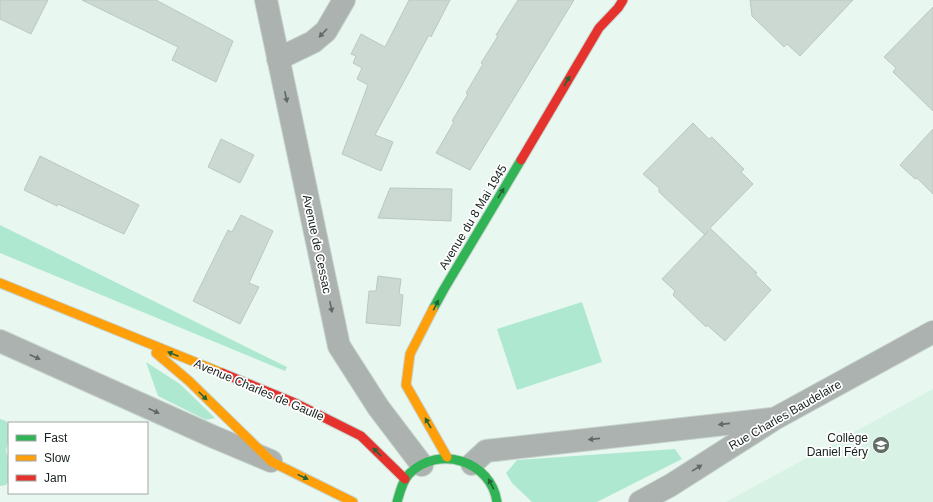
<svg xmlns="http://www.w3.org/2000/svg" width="933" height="502" viewBox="0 0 933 502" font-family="Helvetica,sans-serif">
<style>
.built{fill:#d8f3e6}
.green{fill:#afe8d1}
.building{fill:#ccd9d3;stroke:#bbc8c1}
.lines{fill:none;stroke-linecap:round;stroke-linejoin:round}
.street-casing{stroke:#c8d4ce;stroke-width:24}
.fast-casing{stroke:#c8d4ce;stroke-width:11}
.slow-casing{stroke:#c8d4ce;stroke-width:11}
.jam-casing{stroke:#c8d4ce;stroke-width:11}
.street{stroke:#acb2af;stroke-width:22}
.fast{stroke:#30b455;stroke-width:9}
.slow{stroke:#ff9f0a;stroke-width:9}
.jam{stroke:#e5322d;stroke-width:9}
.oneway{fill:#616966}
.oneway2{fill:#226336}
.labels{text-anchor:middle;stroke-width:3.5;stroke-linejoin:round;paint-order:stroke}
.street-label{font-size:12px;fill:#16201c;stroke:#fff}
.poi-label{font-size:12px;fill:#16201c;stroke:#fff;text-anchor:end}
</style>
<rect width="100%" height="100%" fill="#e8f8f0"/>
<polygon class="built" points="933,389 933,502 726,502"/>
<g class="green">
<polygon points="0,225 287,367 285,371 0,253"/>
<polygon points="582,302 602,362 517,390 497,329"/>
<polygon points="146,362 180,384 215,418 206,420 158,396"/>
<polygon points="0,419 6,421 9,425 9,435 6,451 9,461 9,480 6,485 0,486"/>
<polygon points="675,449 682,459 597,502 532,502 512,483 506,473 517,460"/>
</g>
<g class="building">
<polygon points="0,0 48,0 31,34 0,19"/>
<polygon points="82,0 156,0 233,41 216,82 172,60 178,47"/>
<polygon points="409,0 450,0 431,37 429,35 375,135 393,142 381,171 342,154 368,85 357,79 362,68 353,63 356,56 351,54 361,34 385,47"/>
<polygon points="518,0 574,0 470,170 436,153 454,122 452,121 468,94 466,93 483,64 481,63 498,36 496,35"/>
<polygon points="750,0 853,0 800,56 787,44 784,47 752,16"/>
<polygon points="933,7 933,111 893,72 896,68 884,57"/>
<polygon points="693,123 709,139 712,137 744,169 741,172 753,184 710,228 757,273 755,274 771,290 725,341 707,325 706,327 673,295 675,291 662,279 708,231 705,235 659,192 659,188 643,174"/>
<polygon points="933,129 933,194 917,178 915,179 900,165"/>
<polygon points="221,139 254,155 240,183 208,167"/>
<polygon points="40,156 139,205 124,234 58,204 57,206 24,190"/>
<polygon points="390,188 452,189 451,221 378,218"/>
<polygon points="241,215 273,231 249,283 259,287 240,324 193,301 228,230 232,232"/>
<polygon points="378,276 401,279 399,294 403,295 400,326 366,323 369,291 376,291"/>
</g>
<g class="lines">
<defs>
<g id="street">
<polyline points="266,0 339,346 378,407 422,465"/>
<polyline points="278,59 313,42 326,31 344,0"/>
<polyline points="0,341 214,437 271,461"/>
<polyline points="472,464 486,451 771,419"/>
<polyline points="640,502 671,485 776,418 933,332"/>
</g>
<g id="fast">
<polyline points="433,309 444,289 521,160"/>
<path d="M 397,502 C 400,492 402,482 409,474 C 439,444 491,461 497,502"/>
</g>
<g id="slow">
<polyline points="0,283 222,373"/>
<polyline points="433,309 410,354 406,385 447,457"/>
<polyline points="156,353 189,381 272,462 353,502"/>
</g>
<g id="jam">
<polyline points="521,160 599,28 618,8 623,0"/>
<polyline points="222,373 295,403 361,436 405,479"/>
</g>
</defs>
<use href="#street" class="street-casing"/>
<use href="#fast" class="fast-casing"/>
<use href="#slow" class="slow-casing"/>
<use href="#jam" class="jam-casing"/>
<use href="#street" class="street"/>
<use href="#fast" class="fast"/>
<use href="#slow" class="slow"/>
<use href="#jam" class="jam"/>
</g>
<defs><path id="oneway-solid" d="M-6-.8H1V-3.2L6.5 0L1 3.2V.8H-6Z"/></defs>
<g class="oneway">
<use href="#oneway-solid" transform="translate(323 33) rotate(134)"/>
<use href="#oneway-solid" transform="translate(286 97) rotate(78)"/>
<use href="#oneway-solid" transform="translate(331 307) rotate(78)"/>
<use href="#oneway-solid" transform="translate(35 357) rotate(25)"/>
<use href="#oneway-solid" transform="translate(154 411) rotate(24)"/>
<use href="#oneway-solid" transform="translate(724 424) rotate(174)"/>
<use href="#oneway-solid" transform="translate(594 439) rotate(174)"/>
<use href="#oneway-solid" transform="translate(697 468) rotate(-32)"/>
</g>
<g class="oneway2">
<use href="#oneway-solid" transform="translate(567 81) rotate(-59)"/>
<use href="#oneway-solid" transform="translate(501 193) rotate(-59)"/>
<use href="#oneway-solid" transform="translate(436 305) rotate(-63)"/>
<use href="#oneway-solid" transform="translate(173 354) rotate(-158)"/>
<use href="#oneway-solid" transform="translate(203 396) rotate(45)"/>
<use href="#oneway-solid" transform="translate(428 423) rotate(-120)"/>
<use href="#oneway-solid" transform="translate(377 452) rotate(-135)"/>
<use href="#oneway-solid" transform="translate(303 477) rotate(26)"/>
<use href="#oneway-solid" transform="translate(491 484) rotate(-118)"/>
</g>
<defs>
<symbol id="school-disc" viewBox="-11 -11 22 22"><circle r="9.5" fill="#606c66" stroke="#fff"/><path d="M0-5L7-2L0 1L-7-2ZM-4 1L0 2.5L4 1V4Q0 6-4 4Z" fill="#fff"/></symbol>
</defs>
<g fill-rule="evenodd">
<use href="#school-disc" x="871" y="435" width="20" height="20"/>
</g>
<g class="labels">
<g class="street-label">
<text transform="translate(473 217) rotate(-59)" y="4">Avenue du 8 Mai 1945</text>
<text transform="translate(317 244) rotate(78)" y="4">Avenue de Cessac</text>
<text transform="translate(259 390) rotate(23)" y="4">Avenue Charles de Gaulle</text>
<text transform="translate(785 415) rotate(-30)" y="4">Rue Charles Baudelaire</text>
</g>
<g class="poi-label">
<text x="868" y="442">Collège<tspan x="868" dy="14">Daniel Féry</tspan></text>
</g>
</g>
<rect x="8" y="422" width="140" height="72" fill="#ffffff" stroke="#a2a6a4"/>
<rect x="16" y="435" width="20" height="6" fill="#30b455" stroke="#a2a6a4"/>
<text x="44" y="442" font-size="12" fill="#16201c">Fast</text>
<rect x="16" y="455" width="20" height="6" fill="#ff9f0a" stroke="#a2a6a4"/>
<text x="44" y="462" font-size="12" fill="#16201c">Slow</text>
<rect x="16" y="475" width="20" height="6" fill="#e5322d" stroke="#a2a6a4"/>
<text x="44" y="482" font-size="12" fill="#16201c">Jam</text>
</svg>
